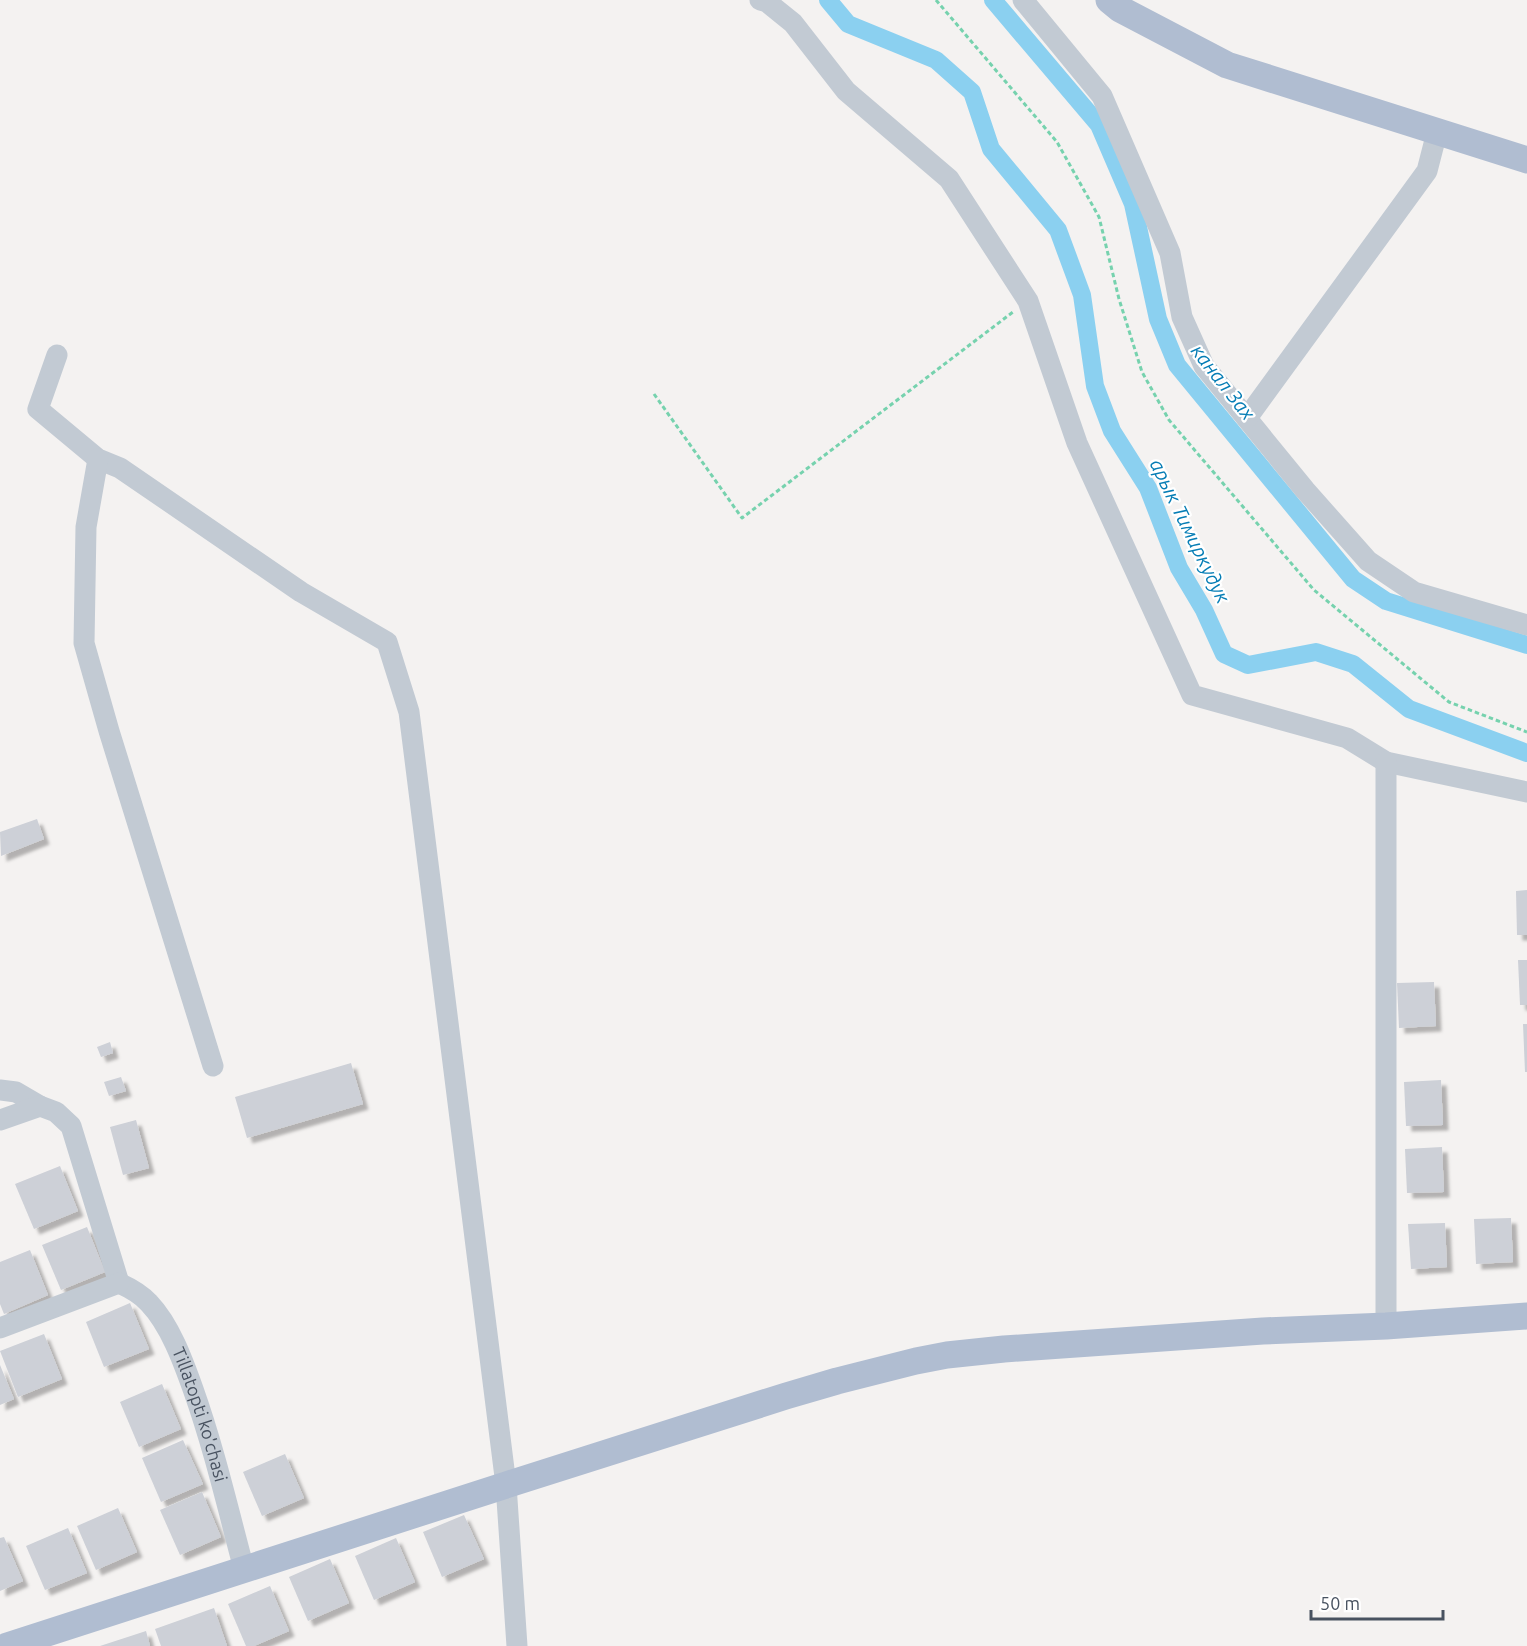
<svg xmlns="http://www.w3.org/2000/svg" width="1527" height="1646" viewBox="0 0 1527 1646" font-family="Ubuntu,sans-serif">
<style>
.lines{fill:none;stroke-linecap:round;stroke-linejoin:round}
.canal{stroke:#8bd0f0;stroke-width:18}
.building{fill:#cdd0d7;filter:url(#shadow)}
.path{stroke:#76d2ae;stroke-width:3;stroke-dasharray:4.5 3;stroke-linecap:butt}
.minor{stroke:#c2cad3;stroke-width:21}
.major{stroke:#b0bdd1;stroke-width:27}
.labels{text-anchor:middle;stroke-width:4.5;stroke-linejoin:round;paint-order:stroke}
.street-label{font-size:18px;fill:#485260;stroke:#fff}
.water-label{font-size:20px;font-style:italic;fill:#067db5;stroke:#fff}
</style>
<defs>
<filter id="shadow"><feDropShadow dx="5.5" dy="5.5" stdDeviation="1.5" flood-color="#0004"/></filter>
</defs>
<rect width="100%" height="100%" fill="#f4f2f1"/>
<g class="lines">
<g class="canal">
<polyline points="828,0 848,24 936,60 972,92 991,149 1058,230 1082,295 1095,386 1112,431 1148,488 1179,568 1204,610 1224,654 1248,665 1316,652 1353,664 1409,709 1527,753"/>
<polyline points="993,0 1099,125 1133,204 1158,319 1177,365 1353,579 1386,601 1527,645"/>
</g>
</g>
<g class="building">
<polygon points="37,819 44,839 1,856 0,832"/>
<polygon points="1527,890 1527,935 1517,935 1516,891"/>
<polygon points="1518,960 1527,960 1527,1005 1520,1005"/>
<polygon points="1434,982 1436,1026 1399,1028 1397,983"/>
<polygon points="1523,1024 1527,1024 1527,1072 1525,1072"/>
<polygon points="110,1042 113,1053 101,1057 97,1047"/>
<polygon points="351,1063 363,1104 247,1138 235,1097"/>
<polygon points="121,1077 126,1091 109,1096 104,1082"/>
<polygon points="1441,1080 1443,1125 1406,1126 1404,1082"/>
<polygon points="136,1120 149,1168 123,1175 110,1127"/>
<polygon points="1442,1147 1444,1192 1407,1193 1405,1149"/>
<polygon points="60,1166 78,1211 34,1229 15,1184"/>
<polygon points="1511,1218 1513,1262 1476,1264 1474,1219"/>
<polygon points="1445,1223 1447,1267 1411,1269 1408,1224"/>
<polygon points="87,1227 105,1272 61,1290 42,1245"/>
<polygon points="30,1250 48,1295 4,1314 0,1304 0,1262"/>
<polygon points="130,1303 149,1349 104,1367 86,1322"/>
<polygon points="44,1334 62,1379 18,1397 0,1351"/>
<polygon points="0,1365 14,1399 0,1405"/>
<polygon points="162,1384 181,1429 139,1447 120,1402"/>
<polygon points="183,1440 203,1484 161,1502 142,1458"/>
<polygon points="285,1454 304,1498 262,1516 243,1472"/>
<polygon points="202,1492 221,1537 180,1555 160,1510"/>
<polygon points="118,1508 137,1552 96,1570 77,1526"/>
<polygon points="464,1515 484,1559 442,1577 423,1532"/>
<polygon points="68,1528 87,1573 45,1590 26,1546"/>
<polygon points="4,1537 23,1581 0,1591 0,1538"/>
<polygon points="396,1538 415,1582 374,1600 355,1556"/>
<polygon points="330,1559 349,1603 308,1621 289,1577"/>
<polygon points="270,1586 289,1631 254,1646 246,1646 228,1604"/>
<polygon points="214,1608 227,1646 161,1646 155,1629"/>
<polygon points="146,1631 150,1646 100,1646"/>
</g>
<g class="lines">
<g class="path">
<polyline points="936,0 1057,142 1099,217 1119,299 1142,372 1169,420 1314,590 1449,702 1527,732"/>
<polyline points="654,394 742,518 1013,312"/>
</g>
<g class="minor">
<polyline points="760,0 767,2 793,23 846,91 949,179 1028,301 1077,443 1192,695 1347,738 1386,762 1527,792"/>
<polyline points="1023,0 1102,96 1170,253 1182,317 1204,366 1305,490 1368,561 1414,592 1527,625"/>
<polyline points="57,355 38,409 98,459 120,468 301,592 387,642 409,712 506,1485 517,1646"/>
<polyline points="1247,418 1427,171 1437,132"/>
<polyline points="98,459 86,527 84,643 109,731 213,1066"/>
<polyline points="0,1090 16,1092 40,1106"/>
<polyline points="0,1120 40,1106 56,1112 71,1126 119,1283"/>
<path id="s1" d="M 119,1283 C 130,1288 141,1294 149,1303 C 170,1325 183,1361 193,1389 C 214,1448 228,1509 244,1569"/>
<polyline points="1386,1326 1386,762"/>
<polyline points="0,1328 119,1283"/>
</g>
<g class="major">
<polyline points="1109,0 1120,9 1227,65 1527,160"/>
<polyline points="7,1646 506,1485 786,1396 837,1381 916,1361 947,1355 1004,1349 1263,1331 1386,1326 1527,1316"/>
</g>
</g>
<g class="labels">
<g class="street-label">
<text dy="6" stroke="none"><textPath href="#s1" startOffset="160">Tillatopti ko'chasi</textPath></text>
</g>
<g class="water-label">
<text transform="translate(1223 382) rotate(52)" y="7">канал Зах</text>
<text transform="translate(1190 531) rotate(64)" y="7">арык Тимиркудук</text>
</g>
</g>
<path d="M1311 1610v9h132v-9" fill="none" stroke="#485260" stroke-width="3"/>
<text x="1320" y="1610" font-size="18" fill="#485260" stroke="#ffffff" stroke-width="4.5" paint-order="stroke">50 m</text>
</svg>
